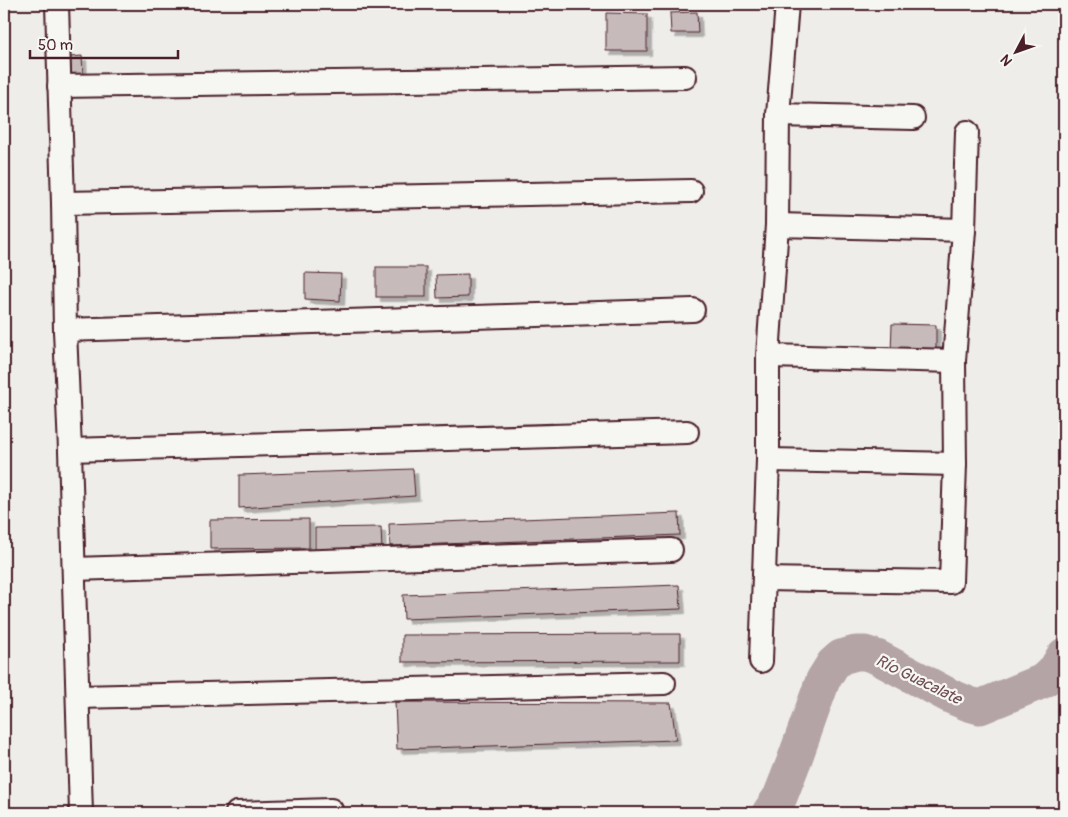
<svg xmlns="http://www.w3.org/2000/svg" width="1068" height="817" viewBox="0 0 1068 817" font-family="Pangolin,sans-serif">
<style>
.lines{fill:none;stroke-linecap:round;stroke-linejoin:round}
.river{stroke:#b4a4a5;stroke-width:35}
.building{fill:#c6babb;stroke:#4a1f2b;filter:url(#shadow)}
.street-casing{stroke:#4a1f2b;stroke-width:26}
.street{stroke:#f6f6f2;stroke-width:22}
.labels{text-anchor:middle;stroke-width:4.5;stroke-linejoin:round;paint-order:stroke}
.water-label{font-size:16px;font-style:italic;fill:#6f4e56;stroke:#f6f6f2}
</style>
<defs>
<filter id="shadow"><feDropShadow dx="4.5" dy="4.5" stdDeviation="0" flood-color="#0004"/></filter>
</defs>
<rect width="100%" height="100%" fill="#efedea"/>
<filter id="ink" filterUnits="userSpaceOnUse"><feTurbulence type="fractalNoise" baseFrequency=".02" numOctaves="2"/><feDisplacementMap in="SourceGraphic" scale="10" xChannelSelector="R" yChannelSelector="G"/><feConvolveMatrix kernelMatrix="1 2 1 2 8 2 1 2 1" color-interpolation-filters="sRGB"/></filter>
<g filter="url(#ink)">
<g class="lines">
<polyline class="river" points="769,813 780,797 794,761 823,680 833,664 841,657 856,653 865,653 877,657 950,696 969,704 980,707 1043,681 1055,670 1064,655"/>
</g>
<g class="building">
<polygon points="697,12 698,33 671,33 670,13"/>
<polygon points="606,13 647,14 647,51 606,51"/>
<polygon points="82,56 83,76 72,77 70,57"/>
<rect x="376" y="267" width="50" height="30"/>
<polygon points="305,273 341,274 340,301 305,299"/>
<polygon points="468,274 468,297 437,298 436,275"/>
<polygon points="892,324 936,325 936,354 891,353"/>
<polygon points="413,469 415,496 239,508 239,475"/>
<polygon points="679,513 680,535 390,546 389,524"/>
<polygon points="309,519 309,548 210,549 210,520"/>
<polygon points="381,527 382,551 315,552 315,528"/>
<polygon points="679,585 681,609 404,619 403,595"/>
<polygon points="680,634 680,661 402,662 402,635"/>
<polygon points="395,702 671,703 676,740 397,749"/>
<polygon points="904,806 927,813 903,813"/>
</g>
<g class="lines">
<defs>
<g id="street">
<polyline points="57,4 63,203 65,330 70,450 81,813"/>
<polyline points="59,86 685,77"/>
<polyline points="778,115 913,118"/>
<polyline points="63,203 691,191"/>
<polyline points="777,225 964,230"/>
<polyline points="65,330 693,310"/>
<polyline points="768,356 954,361"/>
<polyline points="70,450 687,432"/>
<polyline points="768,460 955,464"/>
<polyline points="74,569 671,550"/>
<polyline points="764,579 951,582 955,464 954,361 964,230 967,132"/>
<polyline points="761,661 768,460 768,356 777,225 778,115 787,4"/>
<polyline points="78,697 664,683"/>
<polyline points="237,813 331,810"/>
</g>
</defs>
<use href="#street" class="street-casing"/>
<use href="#street" class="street"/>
</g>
</g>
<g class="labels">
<g class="water-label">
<text transform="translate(919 679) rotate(26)" y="6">Río Guacalate</text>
</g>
</g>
<rect width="1068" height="817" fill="none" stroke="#f6f6f2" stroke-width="20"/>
<rect x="10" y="10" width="1048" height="797" fill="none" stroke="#4a1f2b" stroke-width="2" filter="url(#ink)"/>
<g transform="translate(1016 52) rotate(229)" stroke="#f6f6f2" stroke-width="4" paint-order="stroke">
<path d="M0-4L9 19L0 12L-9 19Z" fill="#4a1f2b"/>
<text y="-8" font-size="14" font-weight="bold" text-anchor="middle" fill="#4a1f2b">N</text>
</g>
<path d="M30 50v8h148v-8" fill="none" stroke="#4a1f2b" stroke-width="2.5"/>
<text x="38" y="50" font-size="15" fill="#4a1f2b" stroke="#f6f6f2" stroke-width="4" paint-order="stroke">50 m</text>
</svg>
